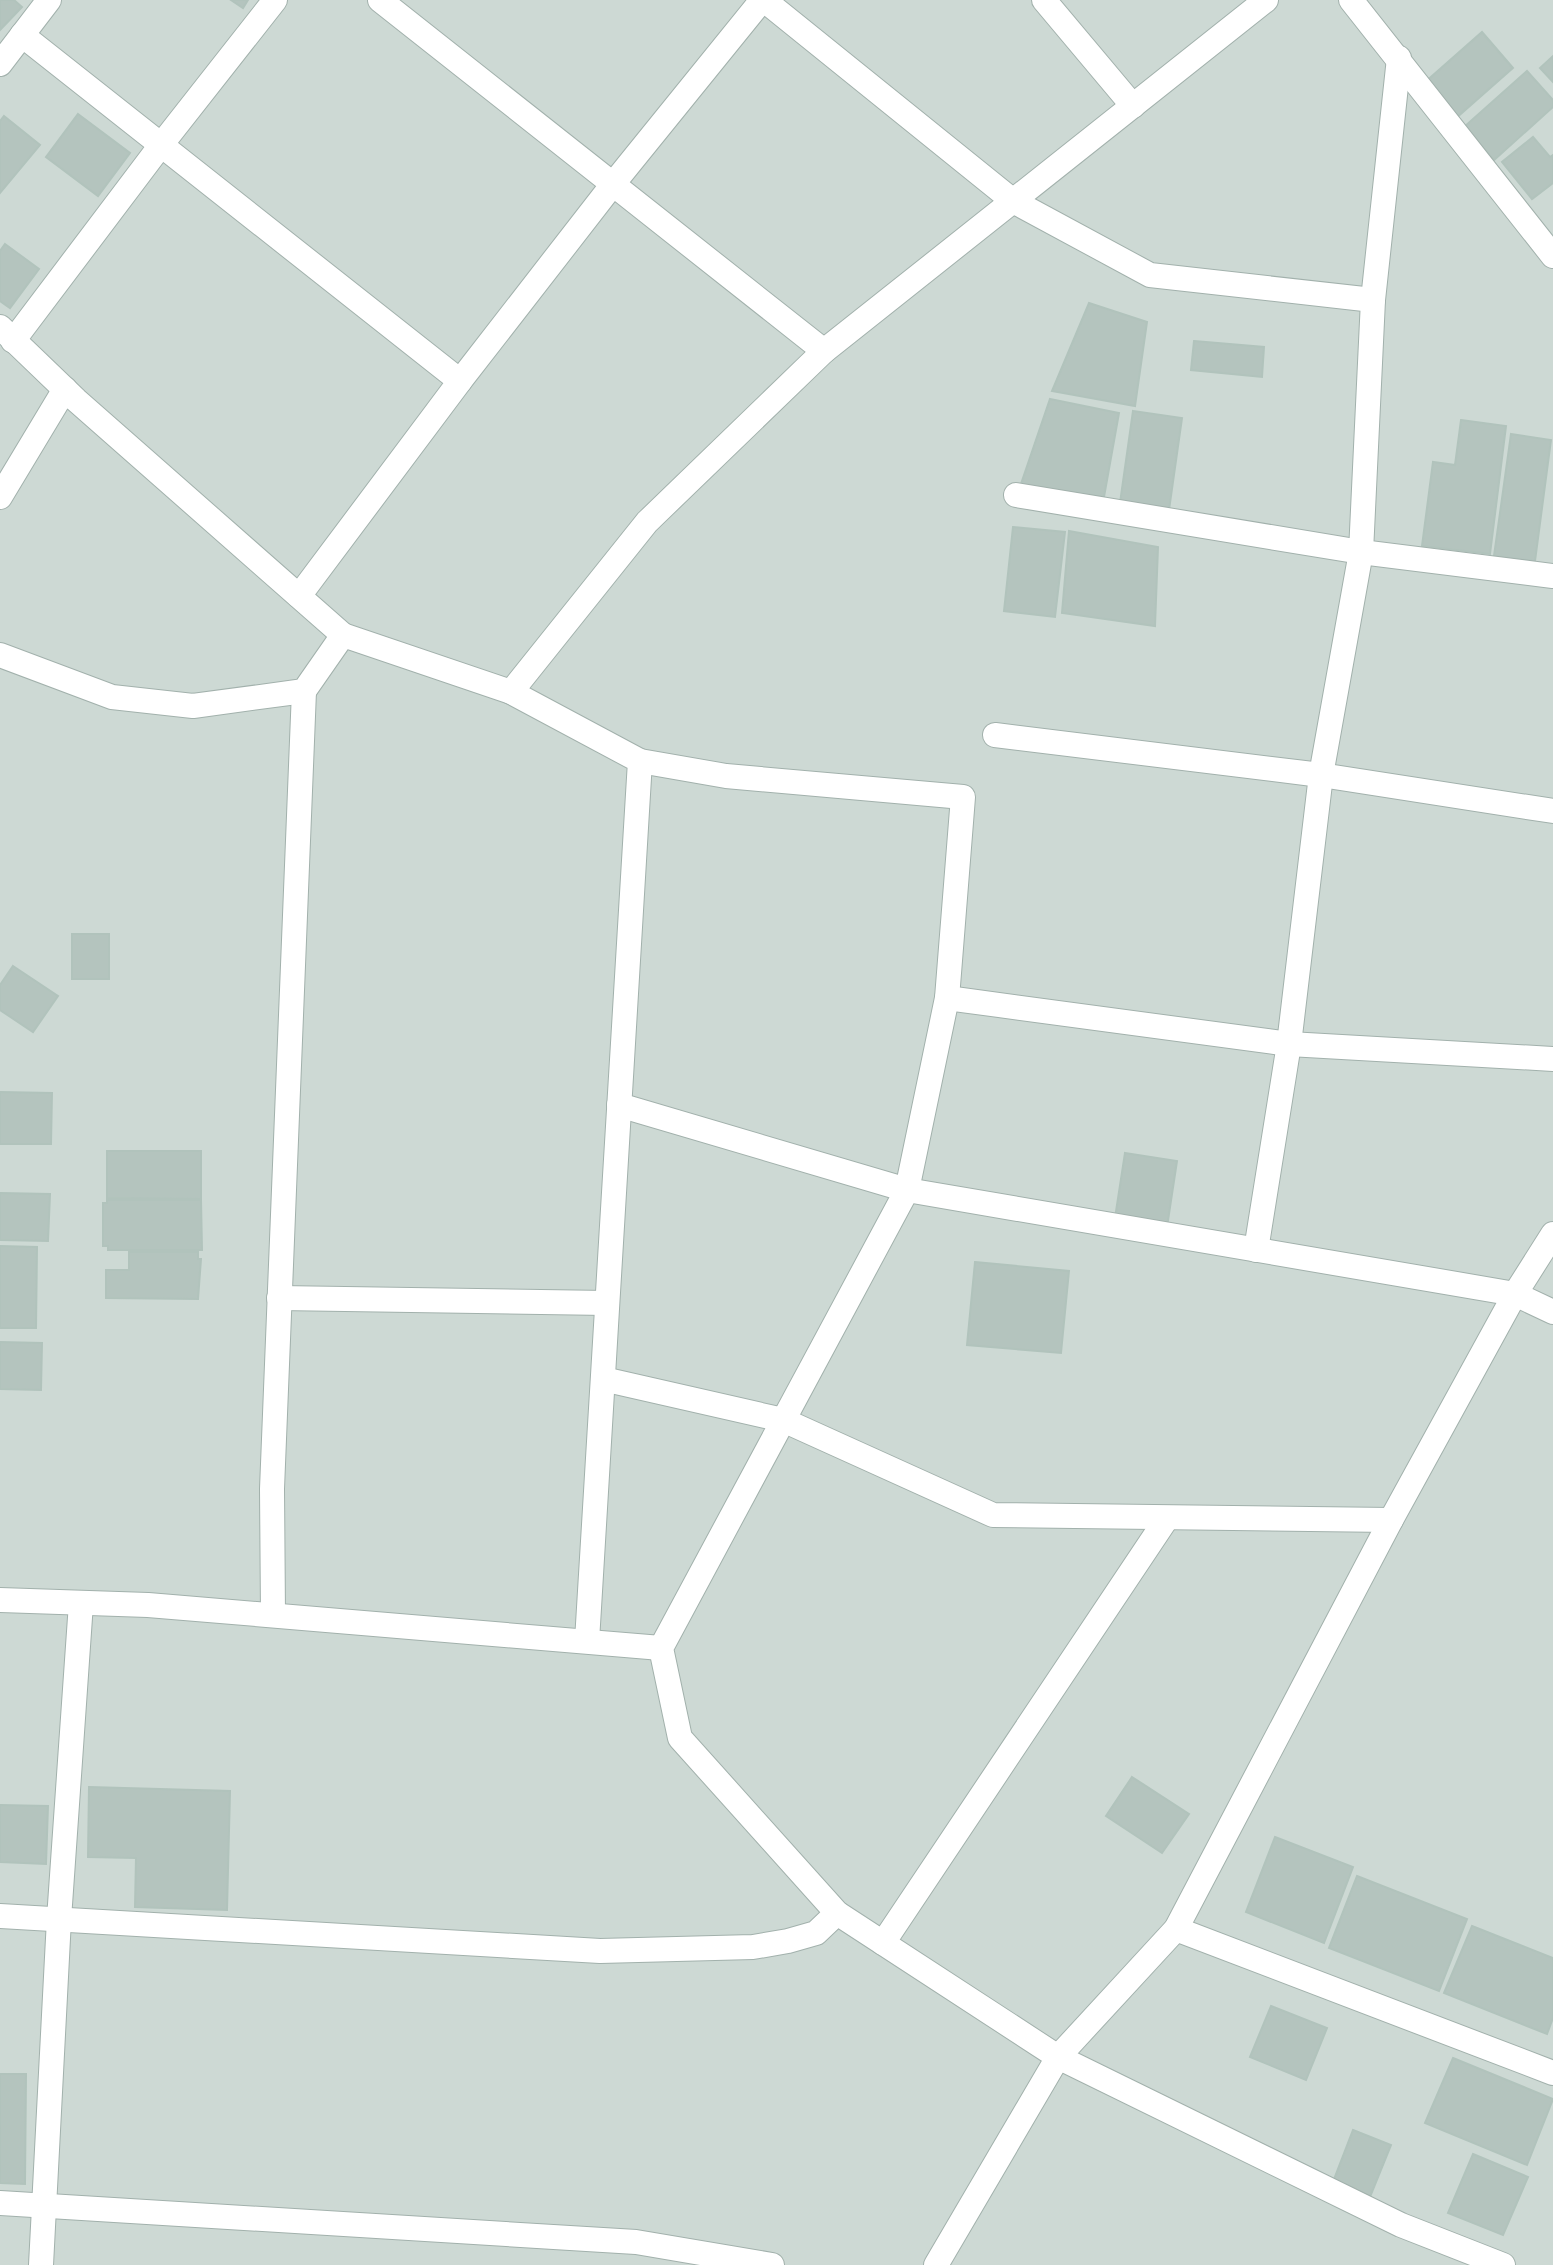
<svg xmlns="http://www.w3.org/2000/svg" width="1553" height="2265" viewBox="0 0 1553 2265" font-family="Poppins,sans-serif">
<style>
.built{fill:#cdd9d4}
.building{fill:#b4c4be;stroke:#b1c3bc;stroke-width:2}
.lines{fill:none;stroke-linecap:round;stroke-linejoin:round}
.street-casing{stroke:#a2b1ac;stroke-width:26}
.street{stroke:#fff;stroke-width:24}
</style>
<rect width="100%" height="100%" fill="#dfe9e5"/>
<rect class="built" x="0" y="0" width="1553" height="2265"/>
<g class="building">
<polygon points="0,0 14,0 22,7 0,30"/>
<polygon points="231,0 248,0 243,8"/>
<polygon points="1482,32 1513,68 1455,119 1424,83"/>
<polygon points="1553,56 1553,82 1540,68"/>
<polygon points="1527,71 1553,100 1553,107 1494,160 1464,127"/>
<polygon points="78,114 130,153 98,196 46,157"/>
<polygon points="4,116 40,145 0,193 0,121"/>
<polygon points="1533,137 1550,157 1553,155 1553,183 1532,199 1502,162"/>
<polygon points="5,244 39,269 10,308 0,301 0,251"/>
<polygon points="1089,303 1147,322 1135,406 1052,391"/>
<polygon points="1194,341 1264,347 1262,377 1191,370"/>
<polygon points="1050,399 1119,413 1104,497 1020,487"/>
<polygon points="1133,411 1182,418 1169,510 1120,503"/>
<polygon points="1461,420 1506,426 1490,554 1422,546 1433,462 1455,465"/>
<polygon points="1511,434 1551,440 1535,561 1494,556"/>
<polygon points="1013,527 1065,532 1055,617 1004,611"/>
<polygon points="1069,531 1158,547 1155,626 1062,613"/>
<rect x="72" y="934" width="37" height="45"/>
<polygon points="13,966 58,996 33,1032 0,1010 0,985"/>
<polygon points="0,1092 52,1093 51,1144 0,1144"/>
<polygon points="107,1151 201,1151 201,1199 107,1198"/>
<polygon points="1125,1153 1177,1161 1167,1227 1115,1218"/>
<polygon points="0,1193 50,1194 48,1241 0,1240"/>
<polygon points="107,1200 201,1200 202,1250 108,1250 108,1246 103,1246 103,1203 107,1203"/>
<polygon points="0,1246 37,1247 36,1328 0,1328"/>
<polygon points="129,1252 198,1252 198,1259 201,1259 198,1299 106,1298 106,1270 129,1270"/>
<polygon points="975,1262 1069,1271 1061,1353 967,1345"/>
<polygon points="0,1342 42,1343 41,1390 0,1389"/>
<polygon points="1132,1777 1189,1814 1162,1853 1106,1816"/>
<polygon points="89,1787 230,1791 227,1910 135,1907 136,1858 88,1857"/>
<polygon points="0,1805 48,1806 46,1864 0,1862"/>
<polygon points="1275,1837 1353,1867 1324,1943 1246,1912"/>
<polygon points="1357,1876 1467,1919 1439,1991 1329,1948"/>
<polygon points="1472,1926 1553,1958 1553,2018 1547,2034 1444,1993"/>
<polygon points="1271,2006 1327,2028 1306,2080 1250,2057"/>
<polygon points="1453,2058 1553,2099 1527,2165 1425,2123"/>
<polygon points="0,2074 26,2074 25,2184 0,2183"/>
<polygon points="1353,2130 1391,2145 1370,2197 1333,2182"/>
<polygon points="1473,2154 1528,2177 1503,2235 1448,2213"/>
</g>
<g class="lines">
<defs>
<g id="street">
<polyline points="380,0 824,351"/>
<polyline points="764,0 1013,201 1150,275 1373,300 1361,552 1321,775 1289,1044 1256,1250"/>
<polyline points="1044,0 1133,106"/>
<polyline points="1351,0 1553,256"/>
<polyline points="22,35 460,381 299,596"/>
<polyline points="0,64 49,0"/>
<polyline points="1373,300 1399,58"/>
<polyline points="0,327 76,400 343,635"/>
<polyline points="13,341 161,145 275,0"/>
<polyline points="460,381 613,184 762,0"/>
<polyline points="1016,495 1361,552 1553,576"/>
<polyline points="0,497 65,389"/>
<polyline points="0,655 112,697 193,706 304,691 343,635 511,692 647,522 824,351 1266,0"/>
<polyline points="511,692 640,761 587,1641"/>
<polyline points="995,735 1321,775 1553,811"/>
<polyline points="640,761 726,776 963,797 947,998 907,1190 661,1648 680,1738 837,1913 1058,2057 1401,2225 1503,2265"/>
<polyline points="947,998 1289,1044 1553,1059"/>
<polyline points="619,1105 907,1190 1515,1294 1391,1520 1176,1929 1058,2057 936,2265"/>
<polyline points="1553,1234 1515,1294 1553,1312"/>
<polyline points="279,1298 607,1303"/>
<polyline points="603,1379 783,1420 993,1515 1391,1520"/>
<polyline points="0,1600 148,1605 661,1648"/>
<polyline points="273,1615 272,1489 304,691"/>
<polyline points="0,1916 600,1951 753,1947 788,1941 816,1933 837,1913"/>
<polyline points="1176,1929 1553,2073"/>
<polyline points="883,1943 1167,1518"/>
<polyline points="0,2203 636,2242 772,2265"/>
<polyline points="41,2265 59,1919 81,1603"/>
</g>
</defs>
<use href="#street" class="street-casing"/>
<use href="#street" class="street"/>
</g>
</svg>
